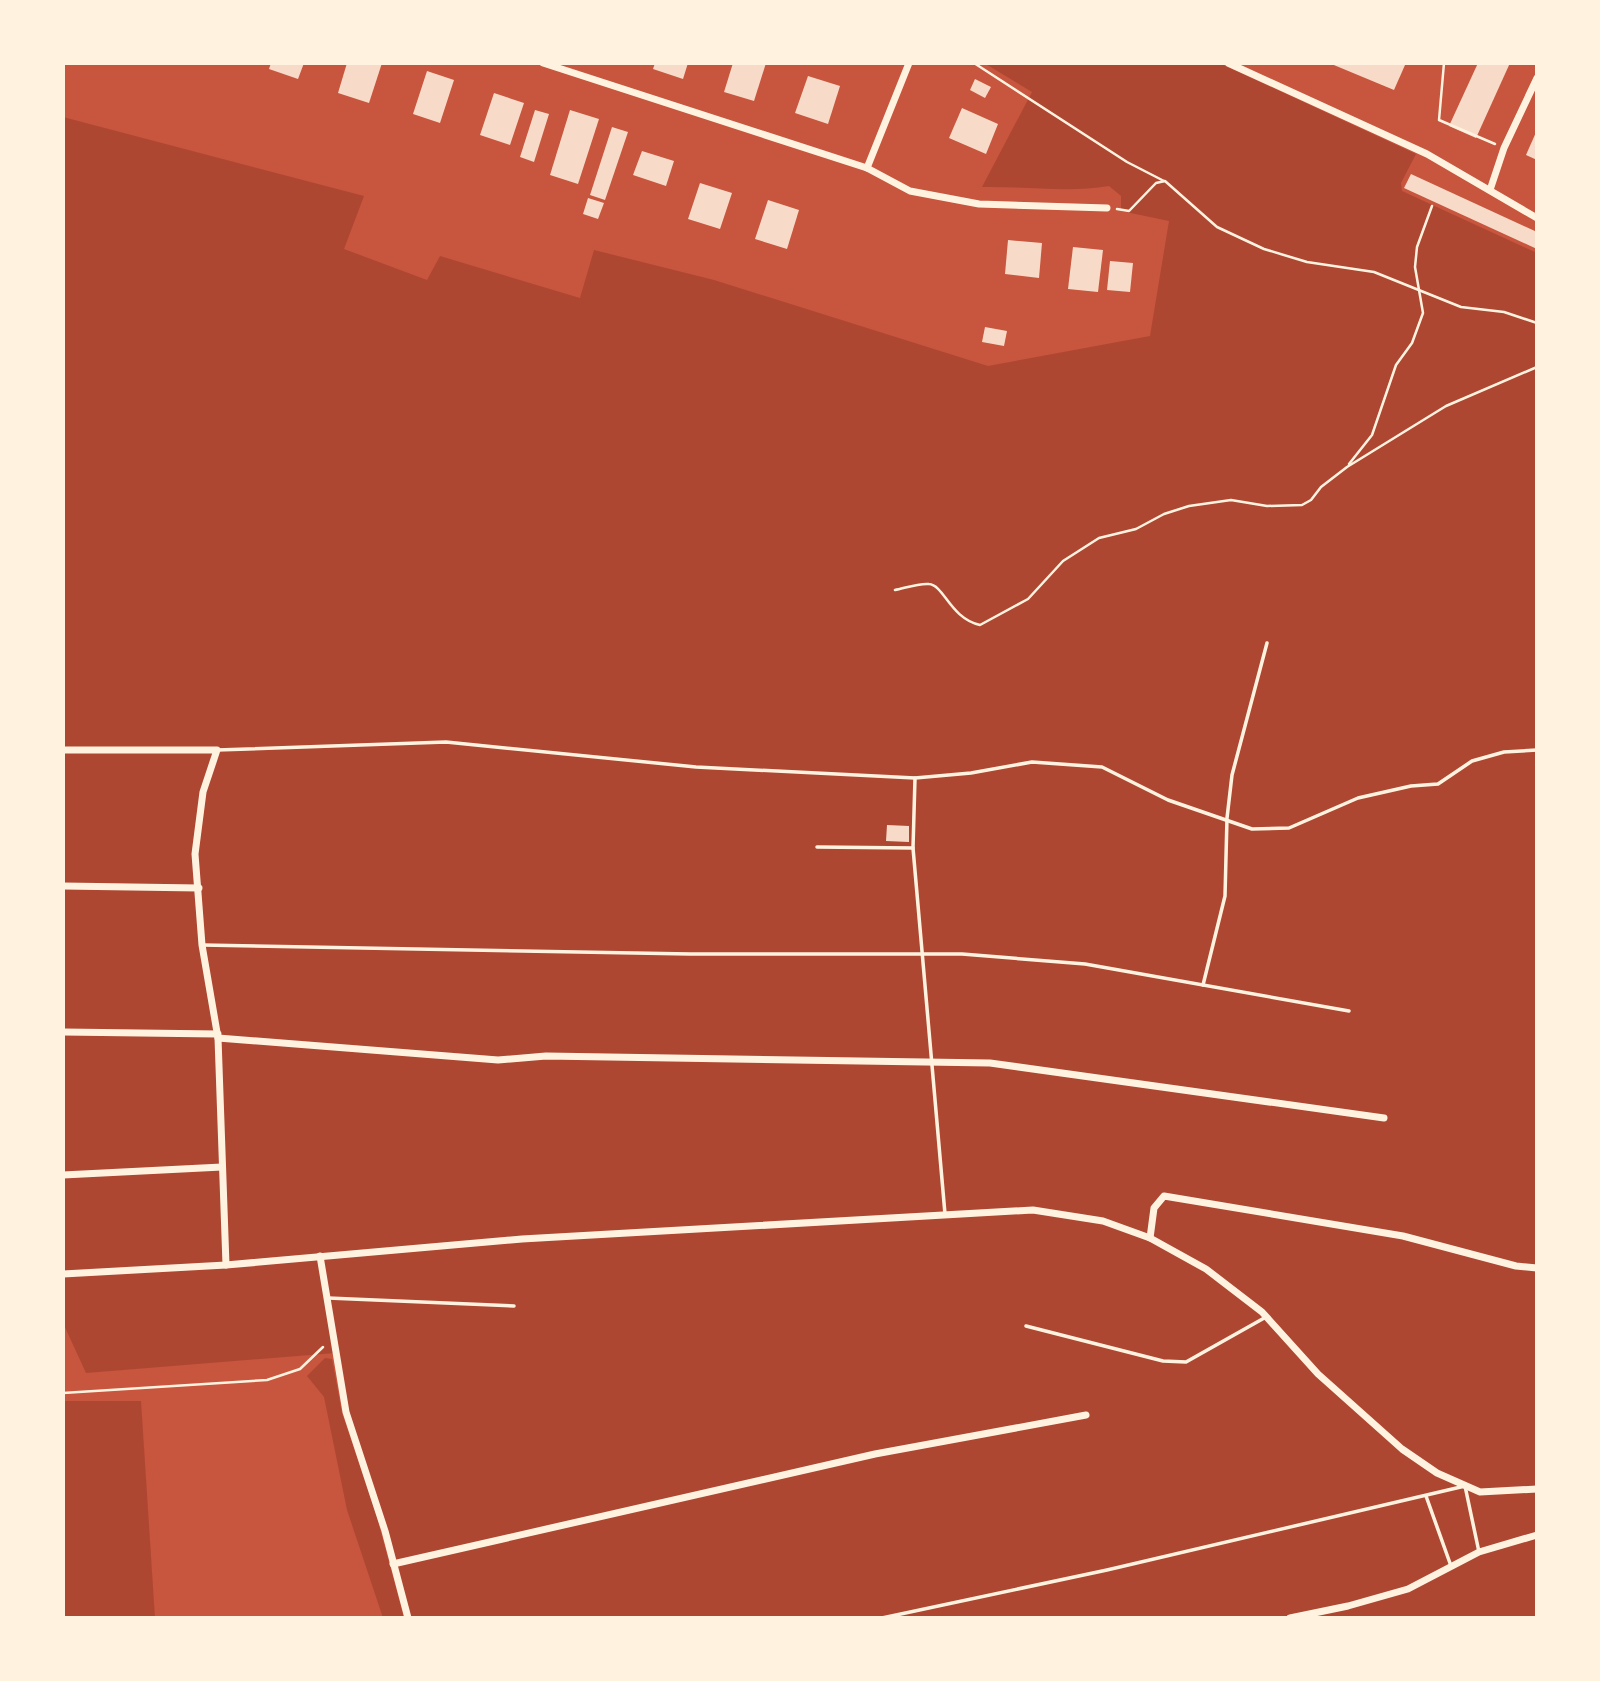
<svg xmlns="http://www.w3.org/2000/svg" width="1600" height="1681" viewBox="0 0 1600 1681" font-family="Ubuntu,sans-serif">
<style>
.green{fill:#ae4732}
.building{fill:#f7dbc8}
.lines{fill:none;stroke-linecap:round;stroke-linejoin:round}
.path{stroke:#fff3e0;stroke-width:2.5}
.service{stroke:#fff3e0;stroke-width:3.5}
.minor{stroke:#fff3e0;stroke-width:7}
</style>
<rect width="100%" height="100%" fill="#c8553d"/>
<g class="green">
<path d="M 984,63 L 1219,63 L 1416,154 L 1401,183 L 1402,191 L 1537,253 L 1537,1618 L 408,1618 L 346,1412 L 335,1353 L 86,1373 L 63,1323 L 63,117 L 364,196 L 344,249 L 427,280 L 440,256 L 580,298 L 594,250 L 714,280 L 988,366 L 1150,336 L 1169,221 L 1121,211 L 1121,196 L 1109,186 C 1067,193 1025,186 982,187 L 1032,92 Z"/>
<polygon points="325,1358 332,1359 342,1413 376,1514 404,1618 383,1618 347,1510 324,1397 307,1376"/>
<polygon points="63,1401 141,1401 155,1618 63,1618"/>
</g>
<g class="building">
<polygon points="271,63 304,63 298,79 269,69"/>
<polygon points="347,63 382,63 369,103 338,93"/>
<polygon points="655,63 688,63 683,79 653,69"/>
<polygon points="733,63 766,63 754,101 724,92"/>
<polygon points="1329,63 1401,63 1405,65 1394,90"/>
<polygon points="1478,63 1510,63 1476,138 1449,126"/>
<polygon points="427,71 454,80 440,123 413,114"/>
<polygon points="808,76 840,86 828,124 795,113"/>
<polygon points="975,79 991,87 985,98 970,90"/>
<polygon points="494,93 524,103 510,145 480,135"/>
<polygon points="962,108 998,124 986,154 949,138"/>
<polygon points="535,110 549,114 534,162 520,157"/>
<polygon points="570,110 599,119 578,184 550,175"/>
<polygon points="612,127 628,132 605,200 590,195"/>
<polygon points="1537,130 1537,160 1526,155"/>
<polygon points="642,151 674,161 666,186 633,175"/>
<polygon points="1411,174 1537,232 1537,249 1404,188"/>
<polygon points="700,183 732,193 720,229 688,219"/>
<polygon points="588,198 604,203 598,219 583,214"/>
<polygon points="768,200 799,210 787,249 755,239"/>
<polygon points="1008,240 1042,243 1039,278 1005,274"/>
<polygon points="1073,247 1103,250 1098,292 1068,289"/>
<polygon points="1110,261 1133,263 1130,292 1107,290"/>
<polygon points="985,327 1007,331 1004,346 982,342"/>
<polygon points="887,825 909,826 909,842 886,841"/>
</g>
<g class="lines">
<g class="path">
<polyline points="974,63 1127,162 1164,181"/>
<polyline points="1444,63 1439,120 1495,144"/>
<polyline points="1117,209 1129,211 1156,183 1165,181 1217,227 1264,249 1307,262 1374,272 1461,307 1504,312 1537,323"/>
<polyline points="1349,464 1372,435 1396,365 1412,343 1423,313 1415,267 1417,247 1432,206"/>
<path d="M 895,590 C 905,588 919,583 929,584 C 944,585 950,618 980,625 L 1028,599 L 1063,561 L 1099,538 L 1136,529 L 1164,514 L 1189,506 L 1231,500 L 1267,506 L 1302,505 L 1311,500 L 1321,487 L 1347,467 L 1446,406 L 1537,367"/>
<polyline points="63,1393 267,1380 300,1369 323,1347"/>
</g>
<g class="service">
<polyline points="217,750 446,742 696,767 915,778 971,773 1032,762 1102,767 1168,800 1252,829 1289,828 1358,798 1411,786 1438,784 1472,761 1504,752 1537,750"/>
<polyline points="817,847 913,848 915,778"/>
<polyline points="913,848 945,1214"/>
<polyline points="202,945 690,954 962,954 1085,964 1349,1011"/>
<polyline points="1203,985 1225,896 1227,818 1232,775 1267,643"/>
<polyline points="328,1298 514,1306"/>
<polyline points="1026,1326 1163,1361 1186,1362 1266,1317"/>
<polyline points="1426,1496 1451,1566"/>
<polyline points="882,1618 1107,1570 1465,1486 1479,1552"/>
</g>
<g class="minor">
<polyline points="543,63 867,168 910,191 979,204 1107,208"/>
<polyline points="1228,63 1427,154 1537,218"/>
<polyline points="867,168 909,63"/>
<polyline points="1490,190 1504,148 1537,78"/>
<polyline points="63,750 217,750 203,792 195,854 202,945 218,1038 226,1265"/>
<polyline points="63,886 199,888"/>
<polyline points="63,1032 218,1034"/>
<polyline points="218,1038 498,1060 546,1056 990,1063 1384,1118"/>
<polyline points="63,1175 222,1167"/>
<polyline points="1150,1238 1154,1208 1164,1196 1403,1236 1516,1266 1537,1268"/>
<polyline points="320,1256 346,1412 385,1531 408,1618"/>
<polyline points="63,1274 226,1265 522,1239 1033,1210 1103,1221 1150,1238 1206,1269 1262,1312 1318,1374 1402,1449 1437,1473 1480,1492 1537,1489"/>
<polyline points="393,1564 875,1454 1086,1415"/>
<polyline points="1290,1618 1348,1606 1408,1589 1479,1552 1537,1535"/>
</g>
</g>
<rect width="1600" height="1681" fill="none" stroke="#fff3e0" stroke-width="130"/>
</svg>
